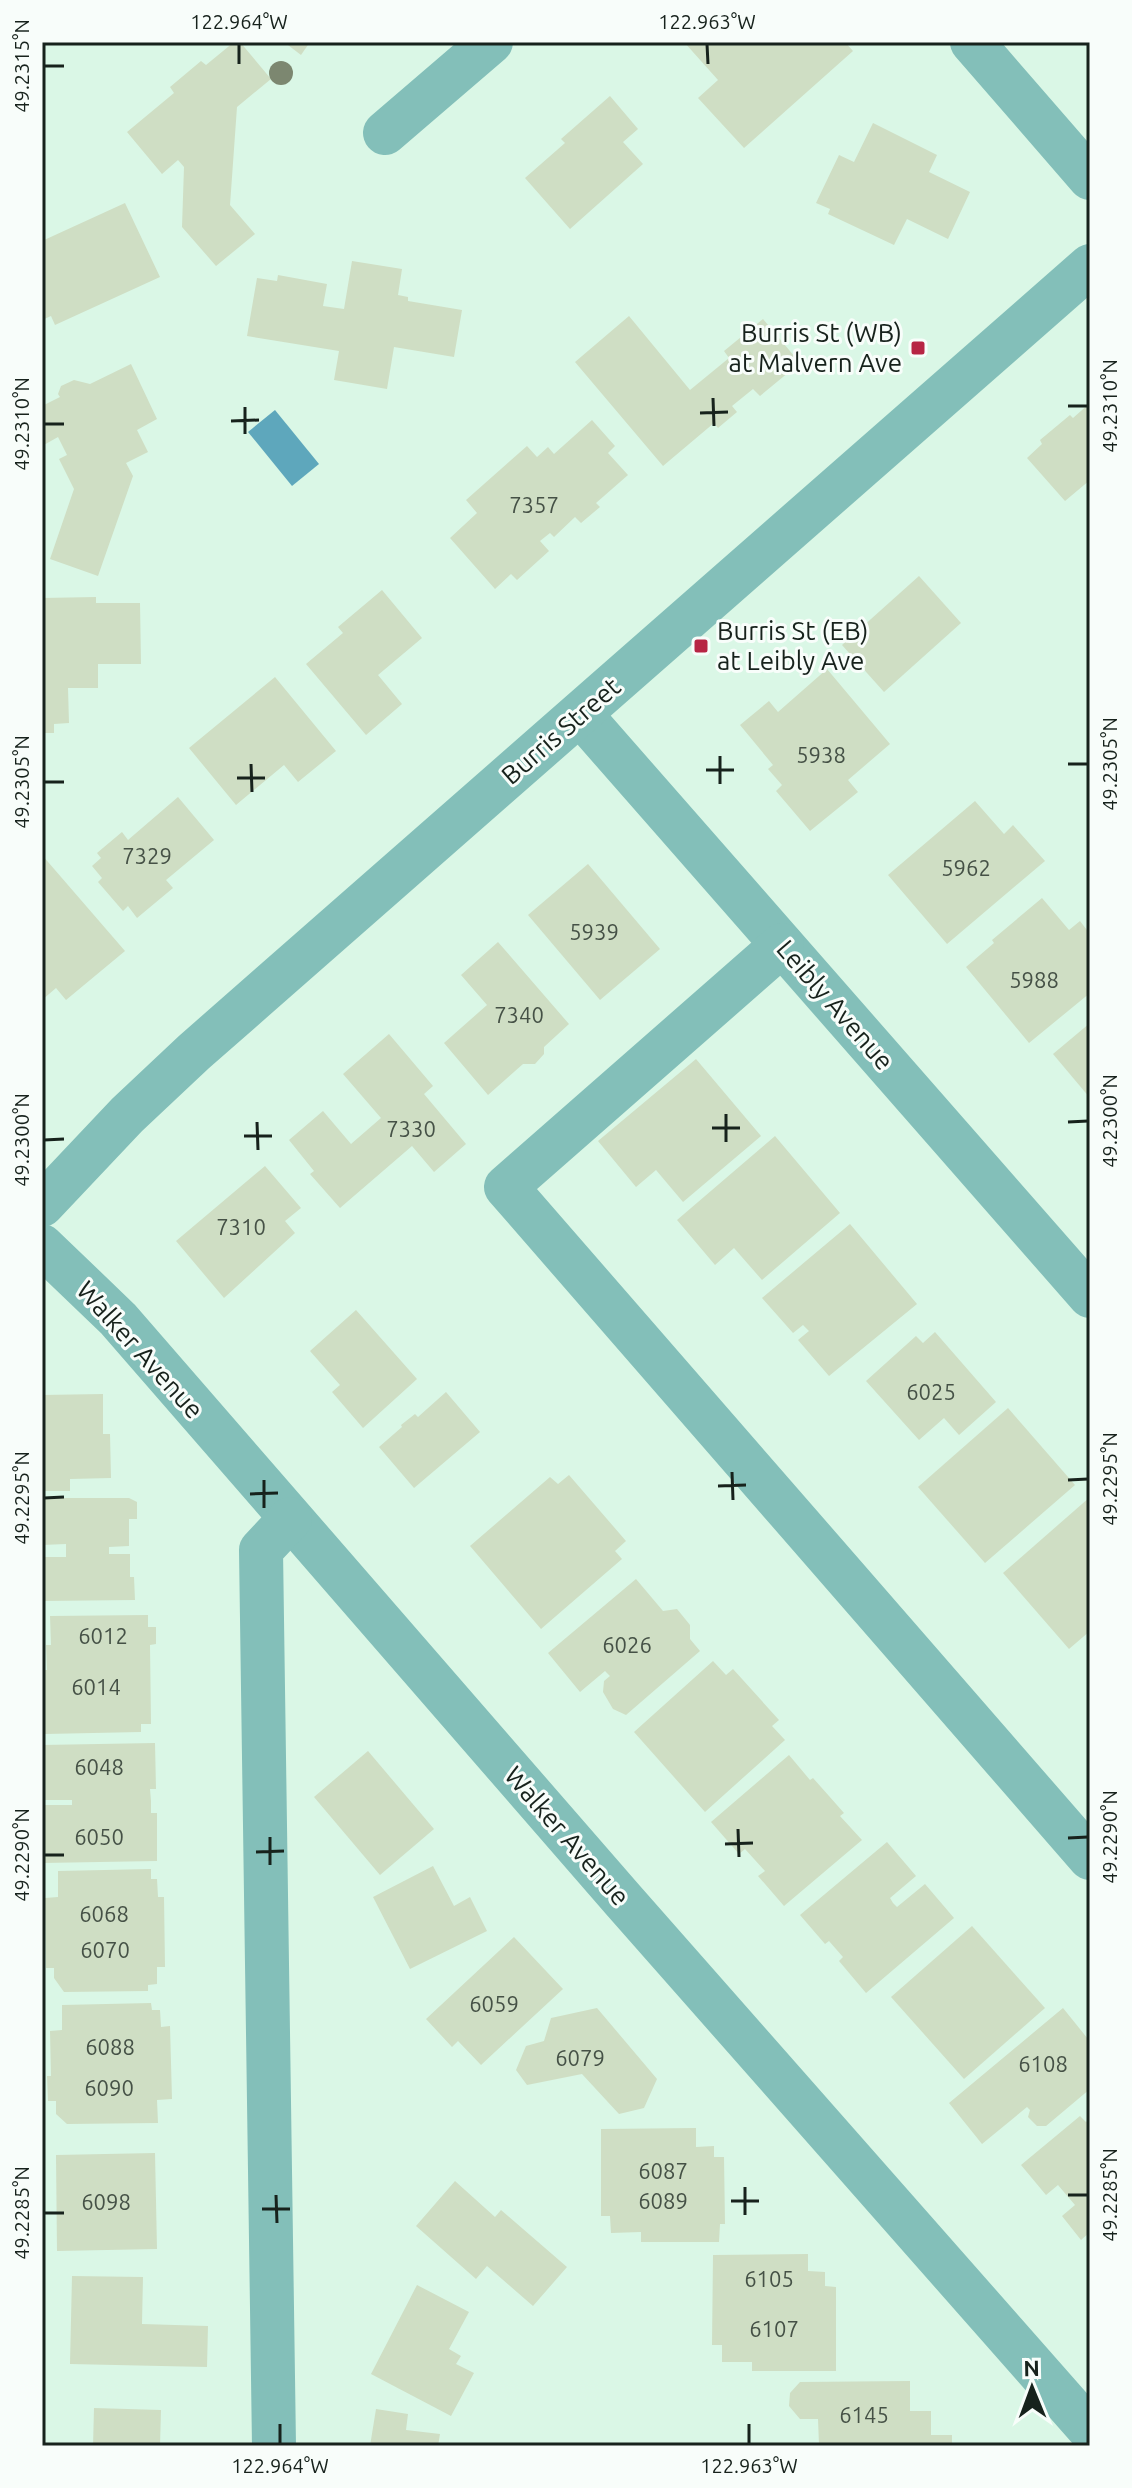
<svg xmlns="http://www.w3.org/2000/svg" width="1132" height="2488" viewBox="0 0 1132 2488" font-family="Ubuntu,sans-serif">
<style>
.water{fill:#5ea7bc}
.building{fill:#cfdec4}
.lines{fill:none;stroke-linecap:round;stroke-linejoin:round}
.minor{stroke:#83bfb9;stroke-width:44}
.tree{fill:#7c8770}
.ticks{fill:none;stroke:#17221c;stroke-width:3}
.poi-dot{fill:#b72544;stroke:#f8fdfa;stroke-width:3}
.labels{text-anchor:middle;stroke-width:6;stroke-linejoin:round;paint-order:stroke}
.number-label{font-size:22px;fill:#455146}
.poi-label{font-size:26px;fill:#17221c;stroke:#f8fdfa;text-anchor:end}
.street-label{font-size:26px;fill:#17221c;stroke:#f8fdfa}
.neatline{fill:none;stroke:#17221c;stroke-width:3}
.ticks-label{font-size:20px;text-anchor:middle;fill:#17221c}
</style>
<rect width="100%" height="100%" fill="#daf7e6"/>
<polygon class="water" points="275,410 319,464 292,486 248,432"/>
<g class="building">
<polygon points="234,42 240,42 271,79 237,107 230,205 255,234 216,266 182,227 184,167 178,160 162,174 127,132 174,93 170,87 201,61 206,65"/>
<polygon points="284,42 310,42 301,55"/>
<polygon points="684,42 845,42 853,51 744,148 698,98 718,80"/>
<polygon points="610,96 638,129 623,142 643,164 570,229 525,178 565,143 561,139"/>
<polygon points="873,123 937,155 929,172 970,192 948,239 907,219 894,245 828,214 830,209 816,203 839,155 854,162"/>
<polygon points="125,203 160,277 55,325 51,316 42,320 42,241"/>
<polygon points="352,261 402,269 398,295 408,297 408,301 462,310 454,357 394,347 387,389 334,380 339,351 247,336 257,278 277,281 278,275 327,284 323,306 344,309"/>
<polygon points="629,316 690,390 729,358 724,351 763,319 800,363 760,396 753,389 732,406 737,412 718,428 714,423 663,466 575,362"/>
<polygon points="131,364 157,419 137,430 148,452 126,463 133,476 98,576 50,559 74,489 59,459 67,455 58,437 42,446 42,406 60,397 58,394 61,386 74,380 90,384"/>
<polygon points="1090,403 1090,480 1065,501 1027,458 1042,444 1040,440 1070,415 1073,418"/>
<polygon points="592,420 615,446 608,453 628,475 596,503 600,507 581,523 575,517 554,537 550,533 540,541 549,551 517,580 511,574 495,589 450,538 477,513 466,500 527,446 537,457 548,447 554,454"/>
<polygon points="919,576 961,623 884,692 842,645"/>
<polygon points="382,590 422,638 378,675 402,704 366,735 306,664 343,633 338,627"/>
<polygon points="96,597 96,603 140,603 141,664 98,664 98,688 68,688 69,723 54,724 54,733 42,733 42,598"/>
<polygon points="827,669 890,744 848,780 858,792 810,831 776,791 782,785 768,769 773,765 740,725 769,701 778,712"/>
<polygon points="275,677 336,751 298,782 284,765 236,805 189,748"/>
<polygon points="178,797 214,840 166,880 173,888 137,918 128,906 123,911 98,882 102,878 92,866 101,858 97,853 122,832 128,840"/>
<polygon points="975,801 1004,834 1013,825 1045,861 947,944 888,875"/>
<polygon points="42,855 125,951 66,1000 56,988 42,1000"/>
<polygon points="588,864 660,949 600,1000 528,915"/>
<polygon points="1042,898 1069,930 1080,921 1090,934 1090,993 1029,1043 966,967 994,943 992,940"/>
<polygon points="498,942 569,1024 544,1047 544,1054 535,1064 523,1064 488,1095 444,1043 487,1005 461,975"/>
<polygon points="1090,1023 1090,1098 1053,1054"/>
<polygon points="389,1034 433,1086 424,1094 466,1144 434,1172 412,1146 340,1208 310,1174 314,1171 289,1140 323,1111 351,1144 381,1118 343,1074"/>
<polygon points="696,1059 761,1136 683,1202 656,1170 636,1187 598,1141"/>
<polygon points="775,1136 840,1213 762,1280 734,1248 715,1265 677,1220"/>
<polygon points="265,1166 301,1208 285,1221 295,1233 224,1298 176,1241"/>
<polygon points="850,1224 917,1304 829,1376 798,1340 809,1331 803,1325 793,1333 762,1298"/>
<polygon points="356,1310 417,1379 363,1428 332,1392 340,1385 310,1351"/>
<polygon points="935,1332 996,1402 959,1435 944,1418 919,1440 866,1381 916,1336 923,1343"/>
<polygon points="446,1392 480,1432 414,1488 379,1447 402,1427 401,1425 415,1414 418,1417"/>
<polygon points="103,1394 103,1434 110,1434 111,1478 70,1479 70,1491 42,1491 42,1395"/>
<polygon points="1008,1408 1075,1485 985,1563 918,1487"/>
<polygon points="569,1475 626,1541 615,1551 622,1559 541,1629 470,1546 550,1477 558,1484"/>
<polygon points="1090,1497 1090,1631 1069,1649 1003,1573"/>
<polygon points="42,1498 129,1498 137,1502 137,1519 129,1519 129,1546 109,1547 109,1554 130,1554 130,1577 134,1577 135,1600 42,1601 42,1557 66,1557 66,1544 42,1545"/>
<polygon points="636,1579 663,1611 677,1609 690,1625 690,1639 700,1651 626,1715 613,1709 603,1692 604,1681 610,1676 605,1671 580,1692 548,1653"/>
<polygon points="148,1615 148,1627 156,1627 156,1644 150,1645 151,1724 141,1724 141,1732 45,1734 45,1704 42,1704 42,1670 47,1670 46,1645 51,1645 50,1616"/>
<polygon points="713,1661 726,1675 733,1669 779,1720 772,1726 785,1740 705,1812 634,1732"/>
<polygon points="155,1743 156,1789 150,1789 151,1801 151,1813 157,1813 157,1861 42,1863 42,1805 72,1805 72,1800 42,1800 42,1745"/>
<polygon points="368,1751 434,1829 380,1875 314,1797"/>
<polygon points="789,1755 810,1780 813,1778 829,1796 844,1813 840,1816 862,1840 784,1906 758,1876 765,1871 745,1849 739,1854 711,1822"/>
<polygon points="887,1842 916,1876 890,1898 893,1903 897,1907 925,1884 954,1918 866,1993 839,1961 843,1957 829,1941 825,1944 800,1915"/>
<polygon points="433,1866 454,1906 470,1897 487,1931 410,1969 373,1897"/>
<polygon points="151,1869 151,1879 157,1879 158,1897 164,1897 165,1967 157,1967 157,1984 148,1985 148,1991 64,1992 54,1978 54,1968 46,1968 45,1898 58,1897 58,1871"/>
<polygon points="972,1926 1045,2008 964,2079 891,1997"/>
<polygon points="514,1937 563,1989 481,2065 458,2041 452,2047 426,2019"/>
<polygon points="151,2003 152,2010 160,2010 161,2027 170,2026 172,2099 157,2100 158,2123 67,2124 56,2114 56,2101 48,2101 47,2076 51,2076 50,2031 62,2030 62,2005"/>
<polygon points="597,2008 657,2079 644,2108 619,2114 582,2074 527,2085 516,2070 526,2046 544,2041 551,2018"/>
<polygon points="1063,2008 1088,2039 1090,2038 1090,2089 1046,2126 1037,2126 1028,2117 1030,2110 1027,2107 982,2144 949,2103"/>
<polygon points="1080,2116 1086,2122 1090,2119 1090,2232 1081,2240 1062,2216 1075,2205 1058,2185 1046,2195 1021,2165"/>
<polygon points="696,2128 696,2147 714,2146 714,2157 724,2157 725,2224 720,2224 719,2242 641,2242 641,2232 611,2233 610,2216 601,2216 601,2129"/>
<polygon points="155,2153 157,2249 57,2251 56,2155"/>
<polygon points="455,2181 495,2217 501,2210 567,2267 533,2306 487,2266 476,2279 416,2226"/>
<polygon points="808,2254 808,2271 825,2272 825,2286 836,2287 836,2371 752,2371 752,2362 722,2362 722,2345 712,2345 713,2255"/>
<polygon points="72,2276 143,2277 142,2324 208,2326 207,2367 70,2364"/>
<polygon points="417,2285 469,2312 449,2349 461,2356 456,2364 474,2373 451,2416 371,2374"/>
<polygon points="910,2381 910,2411 931,2411 931,2435 952,2435 952,2446 819,2445 818,2419 800,2419 789,2406 790,2393 800,2382"/>
<polygon points="94,2408 161,2410 160,2446 93,2446"/>
<polygon points="376,2409 408,2414 406,2430 440,2434 438,2446 370,2446"/>
</g>
<g class="lines">
<g class="minor">
<polyline points="972,42 1090,178"/>
<polyline points="385,133 491,42"/>
<polyline points="580,714 1090,1296"/>
<polyline points="782,945 506,1187 1090,1858"/>
<polyline points="42,1205 127,1115 194,1052 1090,266"/>
<polyline points="42,1246 118,1319 623,1900 1090,2430"/>
<polyline points="274,2446 261,1550 290,1519"/>
</g>
</g>
<circle class="tree" cx="281" cy="73" r="12"/>
<path class="ticks" d="M 239,44 L 239,64M 707,44 L 708,64M 44,66 L 64,66M 713,398 L 714,426M 1068,406 L 1088,406M 245,407 L 245,434M 700,413 L 728,412M 231,421 L 259,420M 44,424 L 64,424M 720,756 L 720,784M 251,764 L 252,792M 1068,764 L 1088,764M 706,770 L 734,770M 237,778 L 265,778M 44,782 L 64,782M 726,1114 L 726,1142M 257,1122 L 258,1150M 1068,1122 L 1088,1121M 712,1128 L 740,1128M 244,1136 L 272,1136M 44,1140 L 64,1139M 732,1472 L 733,1500M 264,1480 L 264,1508M 1068,1480 L 1088,1479M 718,1486 L 746,1485M 250,1494 L 278,1493M 44,1498 L 64,1497M 738,1829 L 739,1857M 270,1837 L 270,1865M 1068,1838 L 1088,1837M 725,1844 L 753,1843M 256,1852 L 284,1851M 44,1855 L 64,1855M 745,2187 L 745,2215M 276,2195 L 277,2223M 1068,2195 L 1088,2195M 731,2201 L 759,2201M 262,2209 L 290,2209M 44,2213 L 64,2213M 280,2424 L 280,2444M 749,2424 L 749,2444"/>
<g class="poi-dot">
<rect x="910" y="340" width="16" height="16" rx="4"/>
<rect x="693" y="638" width="16" height="16" rx="4"/>
</g>
<g class="labels">
<g class="number-label">
<text x="534" y="513">7357</text>
<text x="821" y="763">5938</text>
<text x="147" y="864">7329</text>
<text x="966" y="876">5962</text>
<text x="594" y="940">5939</text>
<text x="1034" y="988">5988</text>
<text x="519" y="1023">7340</text>
<text x="411" y="1137">7330</text>
<text x="241" y="1235">7310</text>
<text x="931" y="1400">6025</text>
<text x="103" y="1644">6012</text>
<text x="627" y="1653">6026</text>
<text x="96" y="1695">6014</text>
<text x="99" y="1775">6048</text>
<text x="99" y="1845">6050</text>
<text x="104" y="1922">6068</text>
<text x="105" y="1958">6070</text>
<text x="494" y="2012">6059</text>
<text x="110" y="2055">6088</text>
<text x="580" y="2066">6079</text>
<text x="1043" y="2072">6108</text>
<text x="109" y="2096">6090</text>
<text x="663" y="2179">6087</text>
<text x="663" y="2209">6089</text>
<text x="106" y="2210">6098</text>
<text x="769" y="2287">6105</text>
<text x="774" y="2337">6107</text>
<text x="864" y="2423">6145</text>
</g>
<g class="poi-label">
<text x="902" y="342">Burris St (WB)<tspan x="902" dy="30">at Malvern Ave</tspan></text>
<text x="717" y="640" text-anchor="start">Burris St (EB)<tspan x="717" dy="30">at Leibly Ave</tspan></text>
</g>
<g class="street-label">
<text transform="translate(561 731) rotate(-41)" y="9">Burris Street</text>
<text transform="translate(835 1005) rotate(49)" y="9">Leibly Avenue</text>
<text transform="translate(140 1350) rotate(48)" y="9">Walker Avenue</text>
<text transform="translate(567 1836) rotate(49)" y="9">Walker Avenue</text>
</g>
</g>
<rect width="1132" height="2488" fill="none" stroke="#f8fdfa" stroke-width="88"/>
<g transform="translate(1032 2388) rotate(359)" stroke="#f8fdfa" stroke-width="6" paint-order="stroke">
<path d="M0-6L14 30L0 20L-14 30Z" fill="#17221c"/>
<text y="-12" font-size="22" font-weight="bold" text-anchor="middle" fill="#17221c">N</text>
</g>
<rect x="44" y="44" width="1044" height="2400" class="neatline"/>
<g class="ticks-label">
<text x="239" y="29">122.964°W</text>
<text x="707" y="29">122.963°W</text>
<text transform="translate(22 66) rotate(-90)" y="7">49.2315°N</text>
<text transform="translate(1110 406) rotate(-90)" y="7">49.2310°N</text>
<text transform="translate(22 424) rotate(-90)" y="7">49.2310°N</text>
<text transform="translate(1110 764) rotate(-90)" y="7">49.2305°N</text>
<text transform="translate(22 782) rotate(-90)" y="7">49.2305°N</text>
<text transform="translate(1110 1121) rotate(-90)" y="7">49.2300°N</text>
<text transform="translate(22 1140) rotate(-90)" y="7">49.2300°N</text>
<text transform="translate(1110 1479) rotate(-90)" y="7">49.2295°N</text>
<text transform="translate(22 1498) rotate(-90)" y="7">49.2295°N</text>
<text transform="translate(1110 1837) rotate(-90)" y="7">49.2290°N</text>
<text transform="translate(22 1855) rotate(-90)" y="7">49.2290°N</text>
<text transform="translate(1110 2195) rotate(-90)" y="7">49.2285°N</text>
<text transform="translate(22 2213) rotate(-90)" y="7">49.2285°N</text>
<text x="280" y="2473">122.964°W</text>
<text x="749" y="2473">122.963°W</text>
</g>
</svg>
